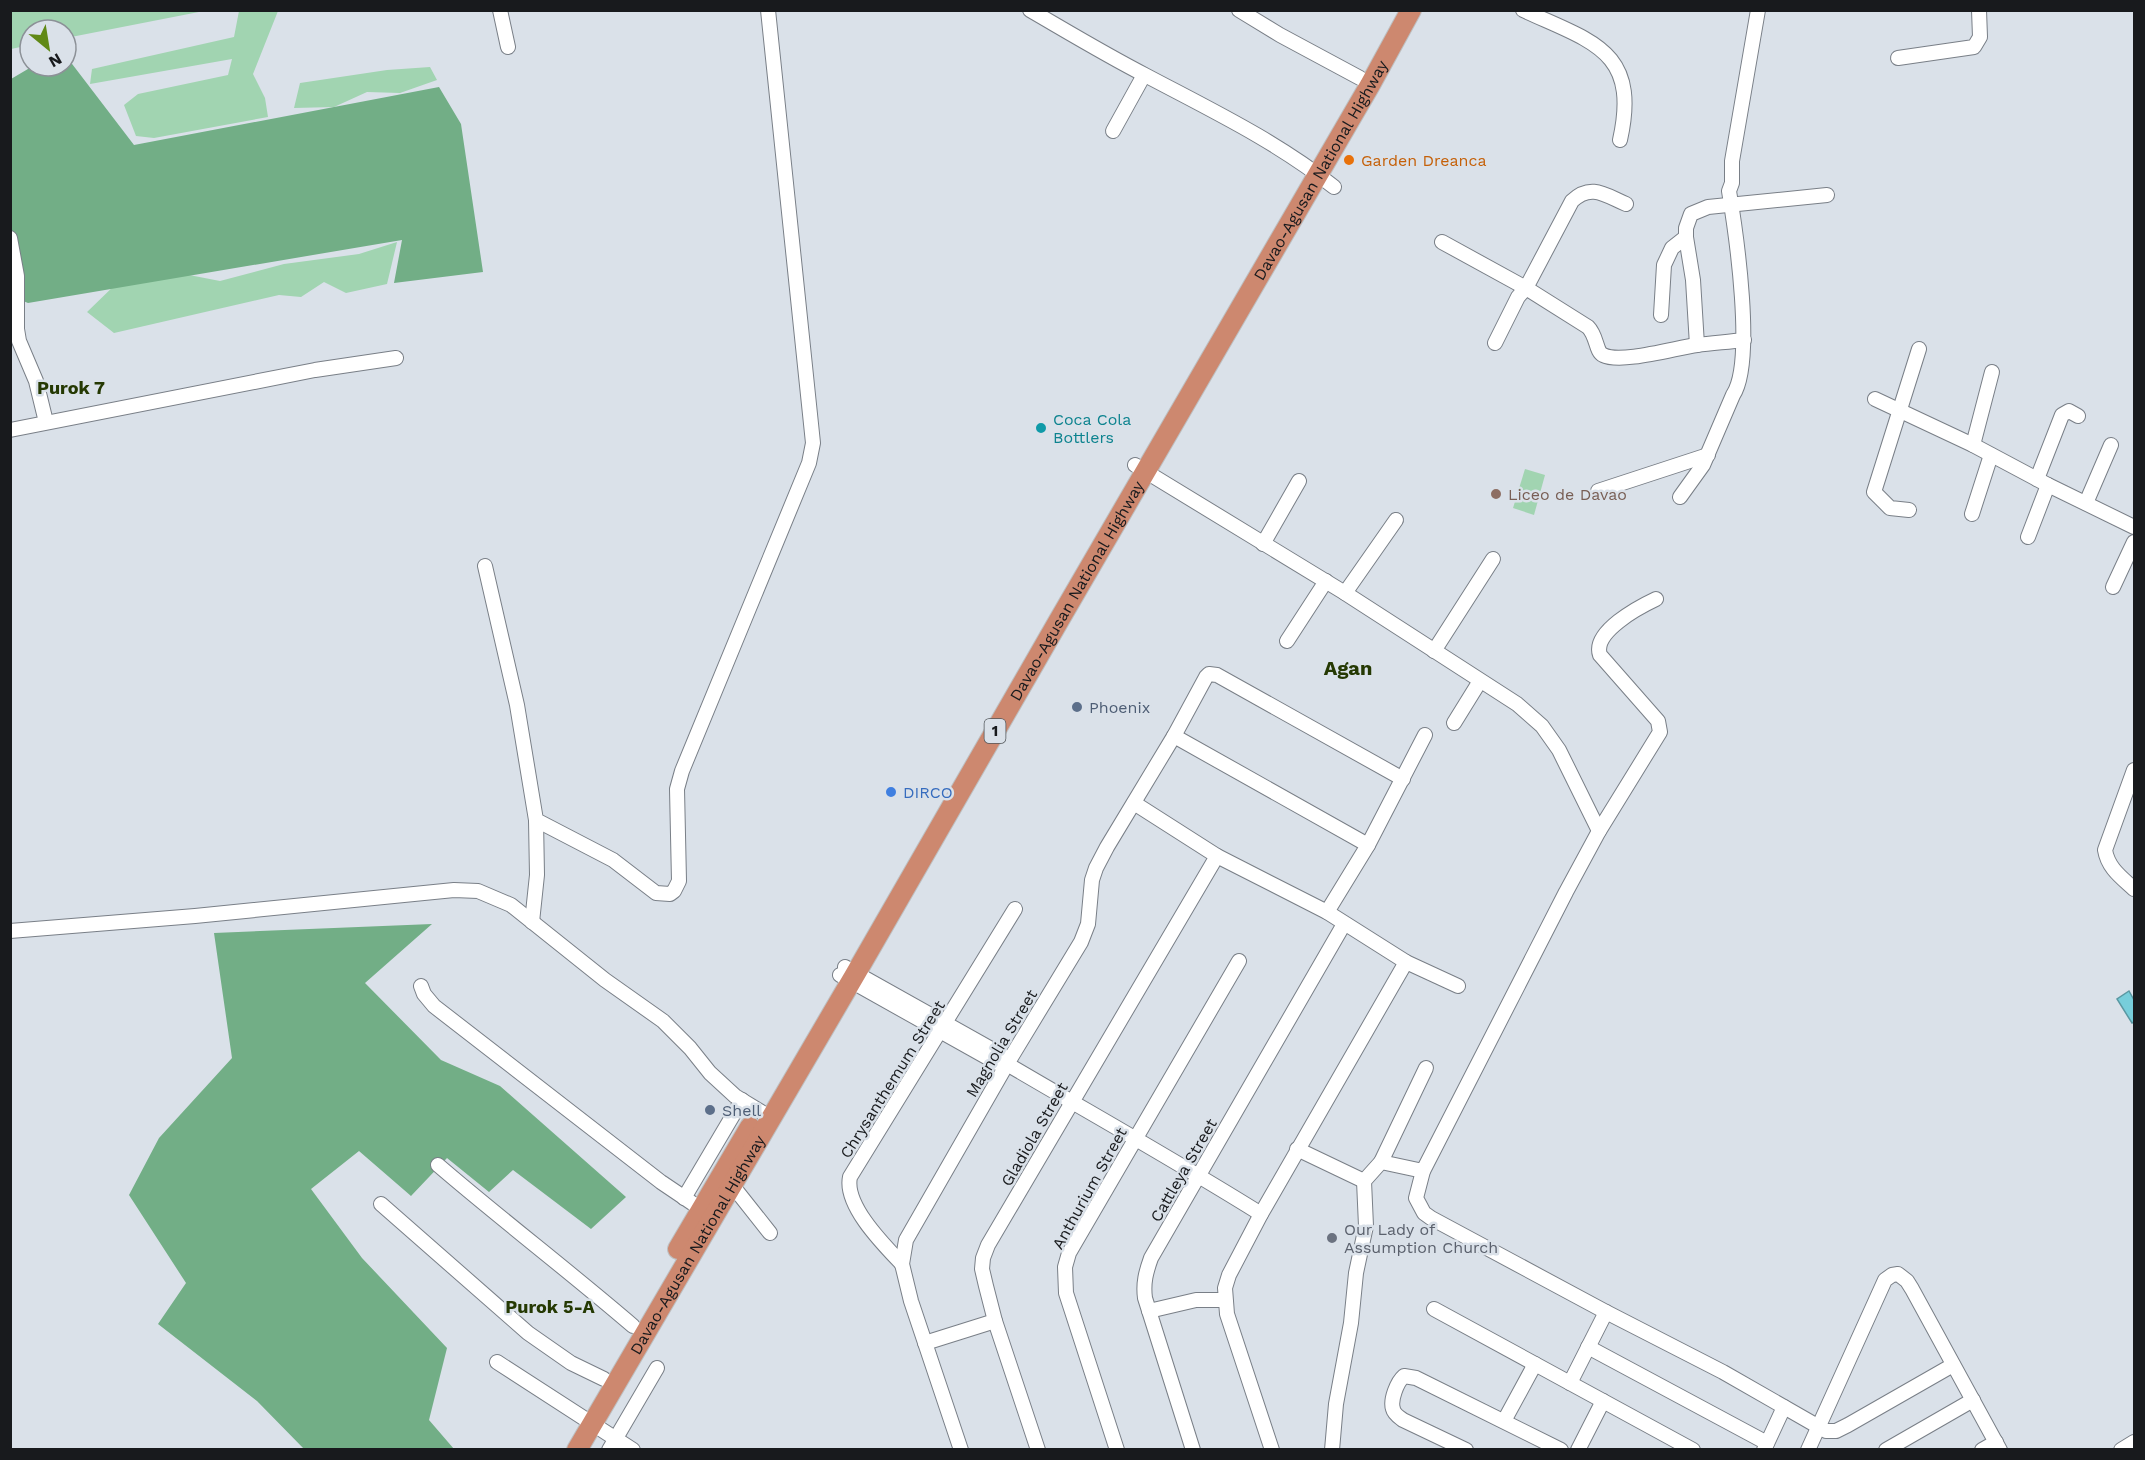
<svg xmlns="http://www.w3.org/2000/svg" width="2145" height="1460" viewBox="0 0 2145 1460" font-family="'Work Sans',sans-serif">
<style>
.green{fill:#a1d4b1}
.forest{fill:#72ae86}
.water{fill:#77cedb;stroke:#5a98a2;stroke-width:1.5}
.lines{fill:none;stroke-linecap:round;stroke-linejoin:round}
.minor-casing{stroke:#797f87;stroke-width:16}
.highway-casing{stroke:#bebfc0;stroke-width:22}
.minor{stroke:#fff;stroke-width:14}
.highway{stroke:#cd886f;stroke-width:20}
.food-dot{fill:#e8710a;stroke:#dae1e9;stroke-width:2}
.culture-dot{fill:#0f9aa8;stroke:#dae1e9;stroke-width:2}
.education-dot{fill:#8d6e63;stroke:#dae1e9;stroke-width:2}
.service-dot{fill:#5c6f8a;stroke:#dae1e9;stroke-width:2}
.shop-dot{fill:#3f7fe0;stroke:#dae1e9;stroke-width:2}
.worship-dot{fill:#6b7280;stroke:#dae1e9;stroke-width:2}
.labels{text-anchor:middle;stroke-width:5;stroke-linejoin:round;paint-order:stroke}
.shield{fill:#dae1e9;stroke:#52565a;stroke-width:1.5}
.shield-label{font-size:15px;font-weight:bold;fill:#181a1d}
.food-label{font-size:16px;fill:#c56008;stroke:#dae1e9;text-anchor:start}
.street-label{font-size:16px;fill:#181a1d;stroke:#dae1e9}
.culture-label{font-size:16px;fill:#0d838f;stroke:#dae1e9;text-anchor:start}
.education-label{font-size:16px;fill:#785e54;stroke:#dae1e9;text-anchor:start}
.service-label{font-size:16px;fill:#4e5e75;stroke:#dae1e9;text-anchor:start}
.shop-label{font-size:16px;fill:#366cbe;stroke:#dae1e9;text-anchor:start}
.worship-label{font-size:16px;fill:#5b616d;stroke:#dae1e9;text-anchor:start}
.neighbourhood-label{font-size:18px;font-weight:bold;fill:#253903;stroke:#dae1e9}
.quarter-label{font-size:20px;font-weight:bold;fill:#253903;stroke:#dae1e9}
</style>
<rect width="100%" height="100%" fill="#dae1e9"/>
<g class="green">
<polygon points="11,10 204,10 204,11 66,38 66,30 30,30 30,45 11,49"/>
<polygon points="239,11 278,11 253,74 265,98 268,117 154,138 136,136 124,105 138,94 228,75 232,59 90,84 92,69 234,37"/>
<polygon points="430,67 437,80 400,93 367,92 334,107 294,108 300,83 387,70"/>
<polygon points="397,242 387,284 346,293 324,282 301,297 279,295 114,333 87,312 118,282 184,274 220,281 284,264 359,254"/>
<polygon points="1525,469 1545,475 1534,515 1513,508"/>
</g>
<g class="forest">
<polygon points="66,56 134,145 439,87 461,124 483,272 394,283 402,240 28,303 11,296 11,79 33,66 66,66"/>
<polygon points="432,924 365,983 441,1060 500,1086 626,1197 591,1229 513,1170 489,1192 447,1158 411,1196 359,1151 311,1189 362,1258 447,1348 429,1420 454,1449 305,1450 257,1401 158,1324 186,1283 129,1195 159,1138 232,1058 214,933"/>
</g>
<polygon class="water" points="2129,991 2134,1000 2134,1022 2132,1023 2117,999"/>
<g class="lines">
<defs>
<g id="minor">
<polyline points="500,10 508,47"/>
<path d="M 1030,10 C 1068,32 1106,55 1145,75 C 1211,110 1276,141 1334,187"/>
<polyline points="1239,10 1280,35 1360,78"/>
<path d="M 1523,10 C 1592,42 1640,50 1620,140"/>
<polyline points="1898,58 1974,47 1980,37 1979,10"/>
<polyline points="1113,131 1144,75"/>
<polyline points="10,238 17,276 17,329 19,341 36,381 46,422"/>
<path d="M 1442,242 L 1526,288 L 1588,327 C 1597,336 1596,352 1603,355 C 1621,364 1675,348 1697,345 C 1712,343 1728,342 1744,340"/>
<polyline points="1661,315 1664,265 1672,248 1686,237"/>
<path d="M 1495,343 L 1518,297 L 1526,288 L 1572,201 C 1591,183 1605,195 1626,204"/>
<polyline points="1697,345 1693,280 1686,237 1686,228 1691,214 1708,207 1827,195"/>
<polyline points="1875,399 1973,445 2048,485 2134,527"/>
<polyline points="10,430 315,370 396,358"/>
<polyline points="1973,445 1992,372"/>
<polyline points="1135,465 1345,593 1517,704 1542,726 1559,750 1599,831"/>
<polyline points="2037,479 2062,415 2069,411 2078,416"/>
<polyline points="1598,491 1708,455"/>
<path d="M 1680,497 L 1703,465 L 1733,395 C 1755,362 1736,233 1729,191 L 1732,183 L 1732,161 L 1758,10"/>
<polyline points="2086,503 2111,445"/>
<polyline points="1909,510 1890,508 1874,492 1919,349"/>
<polyline points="1972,514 1991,455"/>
<polyline points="2028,537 2048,485"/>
<polyline points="1263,544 1299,481"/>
<polyline points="485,566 517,705 536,820 613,860 656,893 670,894 674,891 679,881 677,789 682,771 809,463 813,443 768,10"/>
<polyline points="2113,587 2134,542"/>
<polyline points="1345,593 1396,520"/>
<path d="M 1656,599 C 1639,607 1592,632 1600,655 L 1658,721 L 1660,732 L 1599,831 L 1566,892 L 1423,1171 L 1416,1198 L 1424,1213 L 1431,1218 L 1606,1312 L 1723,1372 L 1826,1431 L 1836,1431 L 1848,1425 L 1953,1365"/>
<polyline points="1287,641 1326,581"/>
<polyline points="1434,651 1493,559"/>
<polyline points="1454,723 1480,681"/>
<polyline points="1174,736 1368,845"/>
<path d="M 2134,770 L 2105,850 C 2108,868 2121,877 2134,889"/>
<polyline points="1134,803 1217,856 1327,912 1406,962 1458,986"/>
<polyline points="1327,912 1368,845 1425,735"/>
<polyline points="532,922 537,875 536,820"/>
<polyline points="10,931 195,916 454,890 478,891 511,905 605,980 663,1021 690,1048 710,1073 735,1096 771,1118"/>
<polyline points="845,967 1002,1055 1007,1064"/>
<path d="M 840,975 L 997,1063 L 1007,1064 C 1092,1114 1178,1162 1261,1214"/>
<polyline points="421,986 424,994 434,1006 661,1182 701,1209"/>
<polyline points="1297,1149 1364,1181"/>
<polyline points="1381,1162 1426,1068"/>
<path d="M 438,1165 C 502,1220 569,1271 633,1326"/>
<polyline points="732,1185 770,1233"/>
<polyline points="684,1198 742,1100"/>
<polyline points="381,1204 528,1333 571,1363 604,1379"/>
<path d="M 902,1264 C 883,1244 844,1205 850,1177 L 1015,909"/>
<polyline points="1434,1309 1693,1450"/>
<polyline points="1149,1311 1196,1300 1225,1300"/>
<polyline points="925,1343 995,1321"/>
<polyline points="1588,1347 1767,1443"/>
<polyline points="497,1362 633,1450"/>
<polyline points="1570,1383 1606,1312"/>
<polyline points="1504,1421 1535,1364"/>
<polyline points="609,1450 657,1368"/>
<polyline points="961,1450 911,1301 902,1264 906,1240 1007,1064 1081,942 1088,924 1092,880 1096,868 1107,847 1174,736 1206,677 1209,674 1217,675 1403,779"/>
<polyline points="1038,1450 995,1321 986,1286 982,1269 983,1258 988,1245 1217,856"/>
<polyline points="1117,1450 1066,1293 1065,1267 1069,1253 1239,961"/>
<path d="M 1193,1450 L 1145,1298 C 1143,1283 1146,1272 1151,1258 L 1344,924"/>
<polyline points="1272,1450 1227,1314 1225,1288 1229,1275 1261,1214 1406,962"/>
<polyline points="1332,1450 1336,1404 1351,1323 1356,1273 1366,1226 1364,1181 1381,1162 1423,1171"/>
<path d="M 1466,1450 L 1403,1420 C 1399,1417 1394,1414 1393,1409 C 1390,1400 1397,1382 1404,1376 L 1416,1378 L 1561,1450"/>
<polyline points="1578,1450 1603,1401"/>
<polyline points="1764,1450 1784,1407"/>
<polyline points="1808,1450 1885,1280 1892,1275 1898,1274 1907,1281 1912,1289 2000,1450"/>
<polyline points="1886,1450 1973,1400"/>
<polyline points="1982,1450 1996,1442"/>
<polyline points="2121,1450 2134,1442"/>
</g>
<g id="highway">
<polyline points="678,1249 750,1127"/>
<path id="s1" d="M 577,1450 L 856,973 L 1058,622 L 1370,85 L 1411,10"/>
</g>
</defs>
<use href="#minor" class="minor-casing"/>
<use href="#highway" class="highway-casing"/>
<use href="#minor" class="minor"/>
<use href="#highway" class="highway"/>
</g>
<circle class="food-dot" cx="1349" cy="160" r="6"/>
<circle class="culture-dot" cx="1041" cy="428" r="6"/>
<circle class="education-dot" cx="1496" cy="494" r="6"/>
<g class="service-dot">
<circle cx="1077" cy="707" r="6"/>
<circle cx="710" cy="1110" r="6"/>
</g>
<circle class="shop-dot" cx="891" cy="792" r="6"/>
<circle class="worship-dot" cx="1332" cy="1238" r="6"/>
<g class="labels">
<rect class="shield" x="984.5" y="719" width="21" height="24" rx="4.5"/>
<g class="shield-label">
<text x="995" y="736">1</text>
</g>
<g class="food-label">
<text x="1361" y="166">Garden Dreanca</text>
</g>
<g class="street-label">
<text dy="6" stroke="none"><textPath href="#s1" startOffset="1480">Davao-Agusan National Highway</textPath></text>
<text dy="6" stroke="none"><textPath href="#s1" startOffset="994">Davao-Agusan National Highway</textPath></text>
<text transform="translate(1001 1043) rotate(-59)" y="6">Magnolia Street</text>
<text transform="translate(892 1079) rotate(-58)" y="6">Chrysanthemum Street</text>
<text transform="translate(1034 1134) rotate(-60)" y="6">Gladiola Street</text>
<text transform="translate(1183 1170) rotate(-60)" y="6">Cattleya Street</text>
<text transform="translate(1089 1188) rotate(-61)" y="6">Anthurium Street</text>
<text dy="6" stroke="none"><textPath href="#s1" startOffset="238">Davao-Agusan National Highway</textPath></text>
</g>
<g class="culture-label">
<text x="1053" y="425">Coca Cola<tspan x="1053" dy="18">Bottlers</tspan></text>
</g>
<g class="education-label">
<text x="1508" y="500">Liceo de Davao</text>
</g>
<g class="service-label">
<text x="1089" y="713">Phoenix</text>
<text x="722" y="1116">Shell</text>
</g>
<g class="shop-label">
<text x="903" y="798">DIRCO</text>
</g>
<g class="worship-label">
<text x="1344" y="1235">Our Lady of<tspan x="1344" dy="18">Assumption Church</tspan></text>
</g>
<g class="neighbourhood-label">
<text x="71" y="394">Purok 7</text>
<text x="550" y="1313">Purok 5-A</text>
</g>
<g class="quarter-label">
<text x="1348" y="675">Agan</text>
</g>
</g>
<rect width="2145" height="1460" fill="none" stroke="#181a1d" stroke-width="24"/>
<g transform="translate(48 48) rotate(150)"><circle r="28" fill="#dae1e9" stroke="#8c9197" stroke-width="1.5"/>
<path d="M0-4.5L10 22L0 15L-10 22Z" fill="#608916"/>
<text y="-9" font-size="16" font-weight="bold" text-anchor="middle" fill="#181a1d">N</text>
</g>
</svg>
